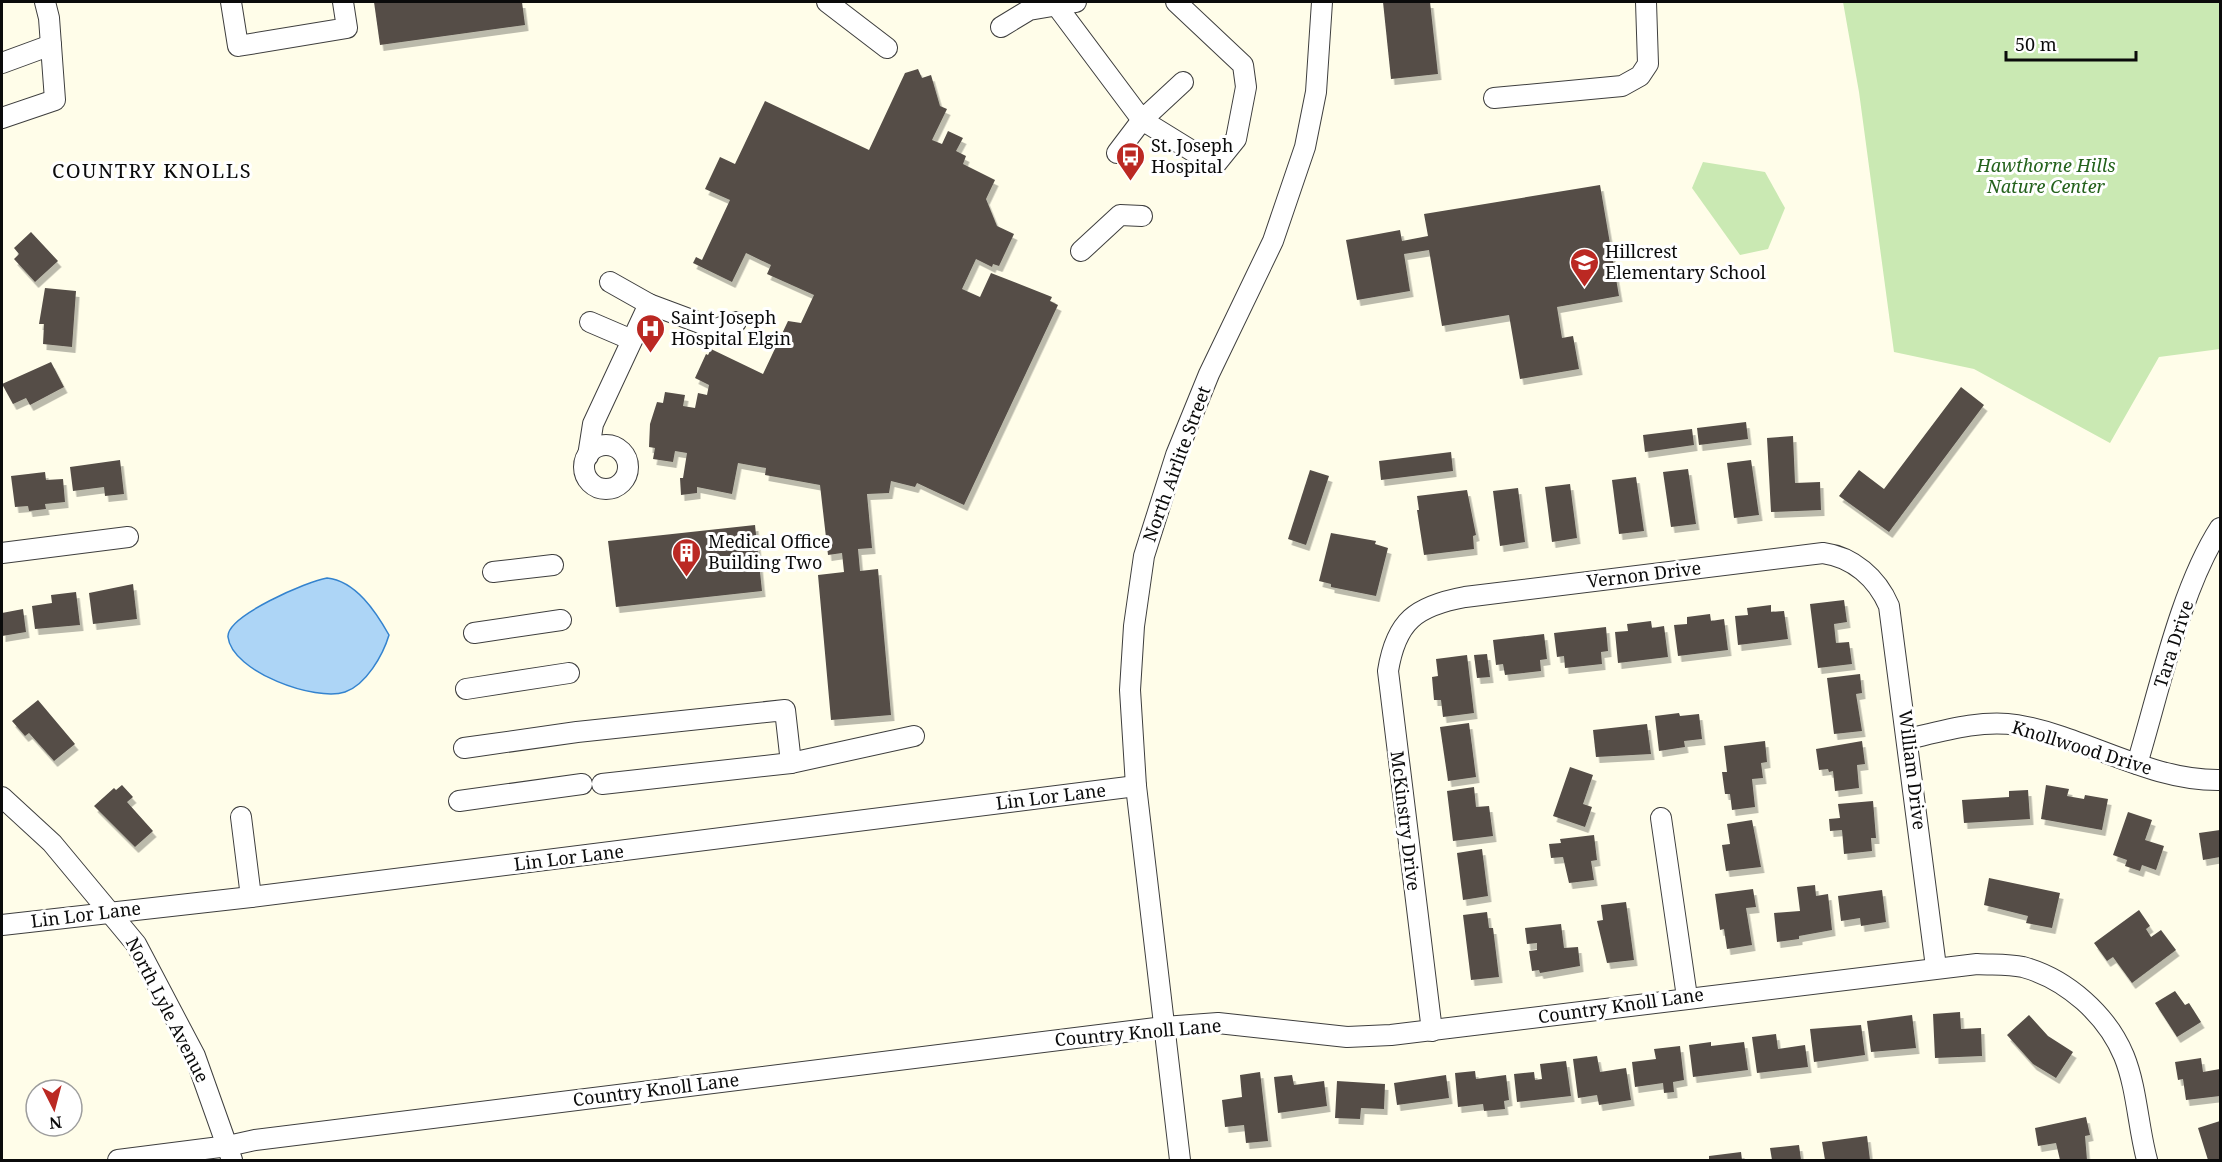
<svg xmlns="http://www.w3.org/2000/svg" width="2222" height="1162" viewBox="0 0 2222 1162" font-family="'Noto Serif',serif">
<style>
.green{fill:#cae9b3}
.water{fill:#add5f6;stroke:#3483ce;stroke-width:1.5}
.building{fill:#544d47;filter:url(#shadow)}
.lines{fill:none;stroke-linecap:round;stroke-linejoin:round}
.minor-casing{stroke:#3e3e3e;stroke-width:22}
.minor{stroke:#fff;stroke-width:20}
.labels{text-anchor:middle;stroke-width:6;stroke-linejoin:round;paint-order:stroke}
.poi-label{font-size:18px;fill:#0b0b0b;stroke:#fff;text-anchor:start}
.park-label{font-size:18px;font-style:italic;fill:#24621c;stroke:#fff}
.street-label{font-size:18px;fill:#0b0b0b;stroke:#fff}
.neighbourhood-label{font-size:20px;letter-spacing:1.5px;fill:#0b0b0b;stroke:#fff}
</style>
<defs>
<filter id="shadow"><feDropShadow dx="3.5" dy="6" stdDeviation="0" flood-color="#0004"/></filter>
</defs>
<rect width="100%" height="100%" fill="#fffde9"/>
<g class="green">
<polygon points="1843,2 2220,2 2220,349 2159,357 2110,443 1974,369 1894,352 1859,92"/>
<polygon points="1703,162 1765,172 1785,208 1768,249 1740,255 1692,188"/>
</g>
<path class="water" d="M 327,578 C 356,581 376,612 389,635 C 383,655 366,685 345,692 C 316,702 232,672 228,637 C 226,616 308,581 327,578 Z"/>
<g class="building">
<polygon points="374,2 522,2 525,25 380,45"/>
<polygon points="1383,2 1430,2 1438,74 1391,79"/>
<polygon points="918,69 922,78 931,75 940,106 947,109 932,140 942,144 948,131 963,138 956,151 966,156 963,164 995,180 986,199 997,226 1014,234 999,266 993,264 992,267 976,259 962,289 980,297 991,273 1052,297 1050,301 1058,305 964,505 917,483 915,487 891,481 889,493 867,494 872,548 858,549 860,571 878,569 891,715 831,720 818,575 844,572 842,553 828,555 820,485 765,475 766,468 738,463 732,494 697,487 697,493 681,495 680,478 683,478 687,453 675,451 673,462 653,459 655,448 649,447 650,424 657,402 663,403 665,392 685,395 683,406 695,408 698,393 707,395 709,385 695,378 706,354 708,355 711,349 763,374 788,321 801,323 814,295 767,274 771,265 746,253 732,282 693,263 696,257 702,260 730,200 705,189 720,157 735,164 765,101 869,150 905,73"/>
<polygon points="1600,185 1619,296 1557,307 1562,338 1573,336 1579,369 1520,379 1509,315 1442,326 1429,250 1404,254 1410,291 1357,300 1346,240 1400,230 1402,241 1428,236 1424,214"/>
<polygon points="31,232 58,261 35,282 14,259 19,254 14,248"/>
<polygon points="45,288 76,291 72,347 43,344 44,324 39,324"/>
<polygon points="51,362 64,387 30,405 26,398 13,404 2,384"/>
<polygon points="1961,387 1984,405 1889,532 1839,496 1859,470 1884,489"/>
<polygon points="1746,422 1748,439 1699,445 1697,428"/>
<polygon points="1692,429 1694,445 1645,452 1643,435"/>
<polygon points="1793,436 1795,483 1820,482 1821,510 1771,512 1767,438"/>
<polygon points="1451,452 1453,471 1381,480 1379,461"/>
<polygon points="120,460 124,494 105,496 104,487 73,491 70,467"/>
<polygon points="1751,460 1759,515 1734,518 1727,463"/>
<polygon points="1688,469 1696,524 1671,527 1663,472"/>
<polygon points="1310,470 1329,476 1306,545 1288,539"/>
<polygon points="45,472 46,480 63,479 65,502 45,504 46,509 29,511 28,506 15,507 11,476"/>
<polygon points="1636,477 1644,531 1619,534 1612,480"/>
<polygon points="1570,484 1577,538 1552,542 1545,487"/>
<polygon points="1518,488 1525,542 1500,546 1493,491"/>
<polygon points="1467,490 1476,535 1473,536 1474,549 1424,555 1417,510 1419,510 1417,496"/>
<polygon points="755,525 762,591 616,607 608,541"/>
<polygon points="1331,533 1376,541 1375,544 1388,548 1376,596 1331,587 1331,584 1319,581"/>
<polygon points="133,584 137,619 93,624 89,593"/>
<polygon points="76,592 80,625 35,629 32,606 52,603 51,595"/>
<polygon points="1844,600 1847,622 1834,624 1836,643 1849,642 1852,664 1818,668 1810,604"/>
<polygon points="1771,605 1771,612 1784,611 1788,639 1738,645 1735,616 1748,615 1747,608"/>
<polygon points="23,609 26,632 2,636 2,613"/>
<polygon points="1710,614 1711,621 1724,619 1728,650 1678,656 1674,625 1687,624 1687,617"/>
<polygon points="1651,621 1652,628 1664,626 1668,657 1618,663 1615,632 1628,631 1627,624"/>
<polygon points="1606,627 1608,651 1601,652 1602,664 1565,668 1564,656 1557,657 1554,633"/>
<polygon points="1544,634 1547,659 1540,660 1541,671 1505,675 1503,664 1496,665 1493,640"/>
<polygon points="1487,654 1490,677 1477,678 1474,655"/>
<polygon points="1467,655 1474,713 1443,717 1441,700 1434,700 1432,677 1438,676 1436,659"/>
<polygon points="1860,674 1862,693 1856,694 1862,731 1834,734 1827,678"/>
<polygon points="38,700 75,744 54,761 29,733 25,736 12,721"/>
<polygon points="1679,713 1680,716 1699,714 1702,739 1684,741 1685,747 1659,751 1655,716"/>
<polygon points="1469,723 1476,777 1448,781 1440,727"/>
<polygon points="1647,724 1651,754 1596,757 1593,730"/>
<polygon points="1765,741 1767,762 1761,763 1763,778 1752,779 1755,807 1732,810 1730,794 1725,794 1722,772 1727,772 1724,746"/>
<polygon points="1862,741 1865,764 1857,765 1859,788 1835,791 1833,771 1829,772 1828,769 1819,770 1816,749"/>
<polygon points="1570,767 1593,775 1583,804 1592,807 1585,827 1553,816"/>
<polygon points="122,785 133,797 127,802 153,831 135,847 94,806 114,788 116,790"/>
<polygon points="2046,785 2069,789 2067,796 2084,799 2085,795 2108,799 2102,830 2041,819"/>
<polygon points="1474,787 1476,807 1489,806 1493,836 1453,841 1447,791"/>
<polygon points="2028,790 2030,819 1964,823 1962,800 2009,797 2009,791"/>
<polygon points="1873,801 1876,838 1871,838 1872,851 1844,854 1842,830 1830,831 1829,819 1840,818 1838,804"/>
<polygon points="2128,812 2152,820 2145,840 2164,846 2156,870 2142,865 2140,871 2125,866 2127,860 2113,855"/>
<polygon points="1752,820 1761,867 1726,871 1722,845 1730,844 1727,824"/>
<polygon points="2220,830 2220,857 2203,860 2199,833"/>
<polygon points="1594,835 1597,860 1591,861 1594,880 1569,883 1563,857 1551,858 1549,844 1561,843 1560,839"/>
<polygon points="1482,849 1488,896 1463,900 1457,853"/>
<polygon points="1989,878 2060,893 2052,928 2026,923 2028,916 1984,905"/>
<polygon points="1815,885 1816,896 1828,894 1832,930 1799,936 1799,939 1777,942 1774,913 1800,911 1797,887"/>
<polygon points="1753,889 1756,907 1746,908 1752,945 1727,949 1724,929 1720,930 1715,894"/>
<polygon points="1882,890 1886,922 1861,926 1860,918 1841,921 1838,896"/>
<polygon points="1626,902 1634,960 1607,963 1597,921 1603,920 1601,905"/>
<polygon points="2139,910 2150,926 2146,929 2151,937 2161,930 2176,950 2132,983 2113,957 2107,961 2094,943"/>
<polygon points="1487,912 1489,928 1493,928 1499,977 1471,980 1463,915"/>
<polygon points="1561,924 1564,948 1578,947 1580,966 1540,973 1539,970 1532,971 1529,951 1537,950 1537,943 1527,944 1525,928"/>
<polygon points="2175,991 2185,1005 2189,1003 2201,1022 2177,1037 2155,1003"/>
<polygon points="1960,1012 1961,1029 1981,1028 1982,1056 1935,1058 1933,1014"/>
<polygon points="1912,1015 1916,1048 1871,1052 1867,1021"/>
<polygon points="2029,1015 2048,1036 2073,1052 2056,1078 2033,1064 2007,1035"/>
<polygon points="1861,1025 1865,1055 1814,1062 1810,1029"/>
<polygon points="1776,1034 1778,1049 1805,1045 1808,1067 1757,1073 1752,1037"/>
<polygon points="1711,1042 1711,1046 1744,1042 1748,1070 1693,1077 1689,1045"/>
<polygon points="1680,1046 1684,1080 1673,1082 1674,1092 1664,1093 1663,1083 1635,1087 1632,1062 1656,1059 1654,1049"/>
<polygon points="1597,1056 1600,1072 1626,1068 1631,1100 1599,1105 1597,1095 1578,1098 1573,1059"/>
<polygon points="2201,1058 2203,1072 2220,1069 2220,1096 2186,1100 2183,1079 2178,1080 2175,1062"/>
<polygon points="1566,1061 1571,1096 1517,1102 1514,1074 1534,1072 1535,1080 1542,1079 1540,1064"/>
<polygon points="1475,1071 1476,1079 1506,1075 1509,1100 1504,1101 1505,1109 1484,1111 1483,1104 1458,1107 1455,1073"/>
<polygon points="1260,1072 1268,1141 1246,1143 1244,1125 1225,1127 1222,1100 1242,1097 1240,1075"/>
<polygon points="1292,1075 1294,1085 1324,1081 1327,1106 1278,1113 1274,1077"/>
<polygon points="1446,1075 1449,1098 1397,1105 1394,1083"/>
<polygon points="1337,1081 1385,1084 1384,1109 1361,1108 1360,1119 1335,1118"/>
<polygon points="2086,1117 2090,1135 2085,1136 2087,1160 2060,1160 2056,1143 2038,1146 2035,1128"/>
<polygon points="2220,1121 2220,1160 2208,1160 2198,1128"/>
<polygon points="1867,1136 1870,1160 1825,1160 1822,1142"/>
<polygon points="1799,1145 1801,1160 1772,1160 1770,1148"/>
<polygon points="1741,1152 1742,1160 1709,1160 1709,1156"/>
</g>
<g class="lines">
<defs>
<g id="minor">
<polyline points="231,2 238,46 347,28 343,2"/>
<polyline points="827,2 887,48"/>
<polyline points="1056,5 1142,120 1183,82"/>
<polyline points="1001,27 1029,10 1076,2"/>
<polyline points="2,63 51,45"/>
<polyline points="1494,98 1622,86 1640,76 1648,64 1646,2"/>
<polyline points="2,118 55,100 49,18 45,2"/>
<polyline points="1117,153 1142,120 1215,165 1236,139 1246,87 1243,65 1176,2"/>
<polyline points="1081,251 1120,215 1142,216"/>
<polyline points="649,304 716,329 736,322"/>
<polyline points="590,322 632,340"/>
<circle cx="606" cy="467" r="22"/>
<polyline points="588,456 593,424 649,304 610,282"/>
<polyline points="2,553 128,537"/>
<polyline points="493,572 553,565"/>
<polyline points="474,633 561,620"/>
<polyline points="466,689 569,673"/>
<path d="M 1908,739 C 1942,731 1982,719 2017,725 C 2086,737 2149,781 2220,780"/>
<polyline points="464,748 577,732 785,710 791,763"/>
<path d="M 2137,764 C 2159,692 2180,590 2220,528"/>
<polyline points="602,784 791,763 914,736"/>
<polyline points="2,797 52,843 136,944 195,1056 232,1160"/>
<polyline points="459,801 582,784"/>
<polyline points="241,817 251,897"/>
<polyline points="1661,818 1687,997"/>
<polyline points="2,925 251,897 1136,786"/>
<path d="M 1432,1031 L 1388,671 C 1396,621 1416,606 1465,597 L 1823,553 C 1853,557 1877,578 1889,606 L 1936,967"/>
<path d="M 118,1160 L 228,1146 L 255,1140 L 1164,1027 L 1218,1023 L 1347,1037 L 1391,1035 L 1977,964 C 1992,965 2008,964 2023,967 C 2067,979 2107,1015 2124,1056 C 2137,1088 2138,1127 2147,1160"/>
<polyline points="1180,1160 1136,786 1130,690 1134,626 1144,556 1176,455 1209,374 1273,241 1305,147 1316,92 1322,2"/>
</g>
</defs>
<use href="#minor" class="minor-casing"/>
<use href="#minor" class="minor"/>
</g>
<defs>
<symbol id="bus-pin" viewBox="-11 -11 22 30"><path d="M0 17L-7.5 6A9.5 9.5 0 1 1 7.5 6Z" fill="#bb2923" stroke="#fff"/><path d="M-5-6H5V4H4V6H2V4H-2V6H-4V4H-5ZM-3.5-4V0h7V-4ZM-3.5 1.2v1.5H-2V1.2ZM2 1.2v1.5H3.5V1.2Z" fill="#fff"/></symbol>
<symbol id="school-pin" viewBox="-11 -11 22 30"><path d="M0 17L-7.5 6A9.5 9.5 0 1 1 7.5 6Z" fill="#bb2923" stroke="#fff"/><path d="M0-5L7-2L0 1L-7-2ZM-4 1L0 2.5L4 1V4Q0 6-4 4Z" fill="#fff"/></symbol>
<symbol id="hospital-pin" viewBox="-11 -11 22 30"><path d="M0 17L-7.5 6A9.5 9.5 0 1 1 7.5 6Z" fill="#bb2923" stroke="#fff"/><path d="M-5-5h3v3.5h4V-5h3V5h-3V1.5h-4V5h-3Z" fill="#fff"/></symbol>
<symbol id="building-pin" viewBox="-11 -11 22 30"><path d="M0 17L-7.5 6A9.5 9.5 0 1 1 7.5 6Z" fill="#bb2923" stroke="#fff"/><path d="M-4-6H4V6H1V3H-1V6H-4ZM-2.5-4.3h1.7v1.8h-1.7ZM.8-4.3h1.7v1.8H.8ZM-2.5-1h1.7V.8h-1.7ZM.8-1h1.7V.8H.8Z" fill="#fff"/></symbol>
</defs>
<g fill-rule="evenodd">
<use href="#bus-pin" x="1114" y="140" width="33" height="45"/>
<use href="#school-pin" x="1568" y="246" width="33" height="45"/>
<use href="#hospital-pin" x="634" y="312" width="33" height="45"/>
<use href="#building-pin" x="670" y="536" width="33" height="45"/>
</g>
<g class="labels">
<g class="poi-label">
<text x="1151" y="152">St. Joseph<tspan x="1151" dy="21">Hospital</tspan></text>
<text x="1605" y="258">Hillcrest<tspan x="1605" dy="21">Elementary School</tspan></text>
<text x="671" y="324">Saint Joseph<tspan x="671" dy="21">Hospital Elgin</tspan></text>
<text x="708" y="548">Medical Office<tspan x="708" dy="21">Building Two</tspan></text>
</g>
<g class="park-label">
<text x="2046" y="172">Hawthorne Hills<tspan x="2046" dy="21">Nature Center</tspan></text>
</g>
<g class="street-label">
<text transform="translate(1177 464) rotate(-70)" y="6">North Airlite Street</text>
<text transform="translate(1644 575) rotate(-7)" y="6">Vernon Drive</text>
<text transform="translate(2174 644) rotate(-72)" y="6">Tara Drive</text>
<text transform="translate(2082 748) rotate(17)" y="6">Knollwood Drive</text>
<text transform="translate(1912 770) rotate(83)" y="6">William Drive</text>
<text transform="translate(1051 797) rotate(-7)" y="6">Lin Lor Lane</text>
<text transform="translate(1405 821) rotate(83)" y="6">McKinstry Drive</text>
<text transform="translate(569 858) rotate(-7)" y="6">Lin Lor Lane</text>
<text transform="translate(86 915) rotate(-7)" y="6">Lin Lor Lane</text>
<text transform="translate(1621 1006) rotate(-8)" y="6">Country Knoll Lane</text>
<text transform="translate(167 1010) rotate(63)" y="6">North Lyle Avenue</text>
<text transform="translate(1138 1033) rotate(-5)" y="6">Country Knoll Lane</text>
<text transform="translate(656 1090) rotate(-7)" y="6">Country Knoll Lane</text>
</g>
<g class="neighbourhood-label">
<text x="152" y="178">COUNTRY KNOLLS</text>
</g>
</g>
<rect width="2222" height="1162" fill="none" stroke="#0b0b0b" stroke-width="6"/>
<g transform="translate(54 1108) rotate(174)"><circle r="28" fill="#ffffff" stroke="#9d9d9d" stroke-width="1.5"/>
<path d="M0-4.5L10 22L0 15L-10 22Z" fill="#bb2923"/>
<text y="-9" font-size="16" font-weight="bold" text-anchor="middle" fill="#0b0b0b">N</text>
</g>
<path d="M2006 51v9h130v-9" fill="none" stroke="#0b0b0b" stroke-width="3"/>
<text x="2015" y="51" font-size="18" fill="#0b0b0b" stroke="#ffffff" stroke-width="4.5" paint-order="stroke">50 m</text>
</svg>
